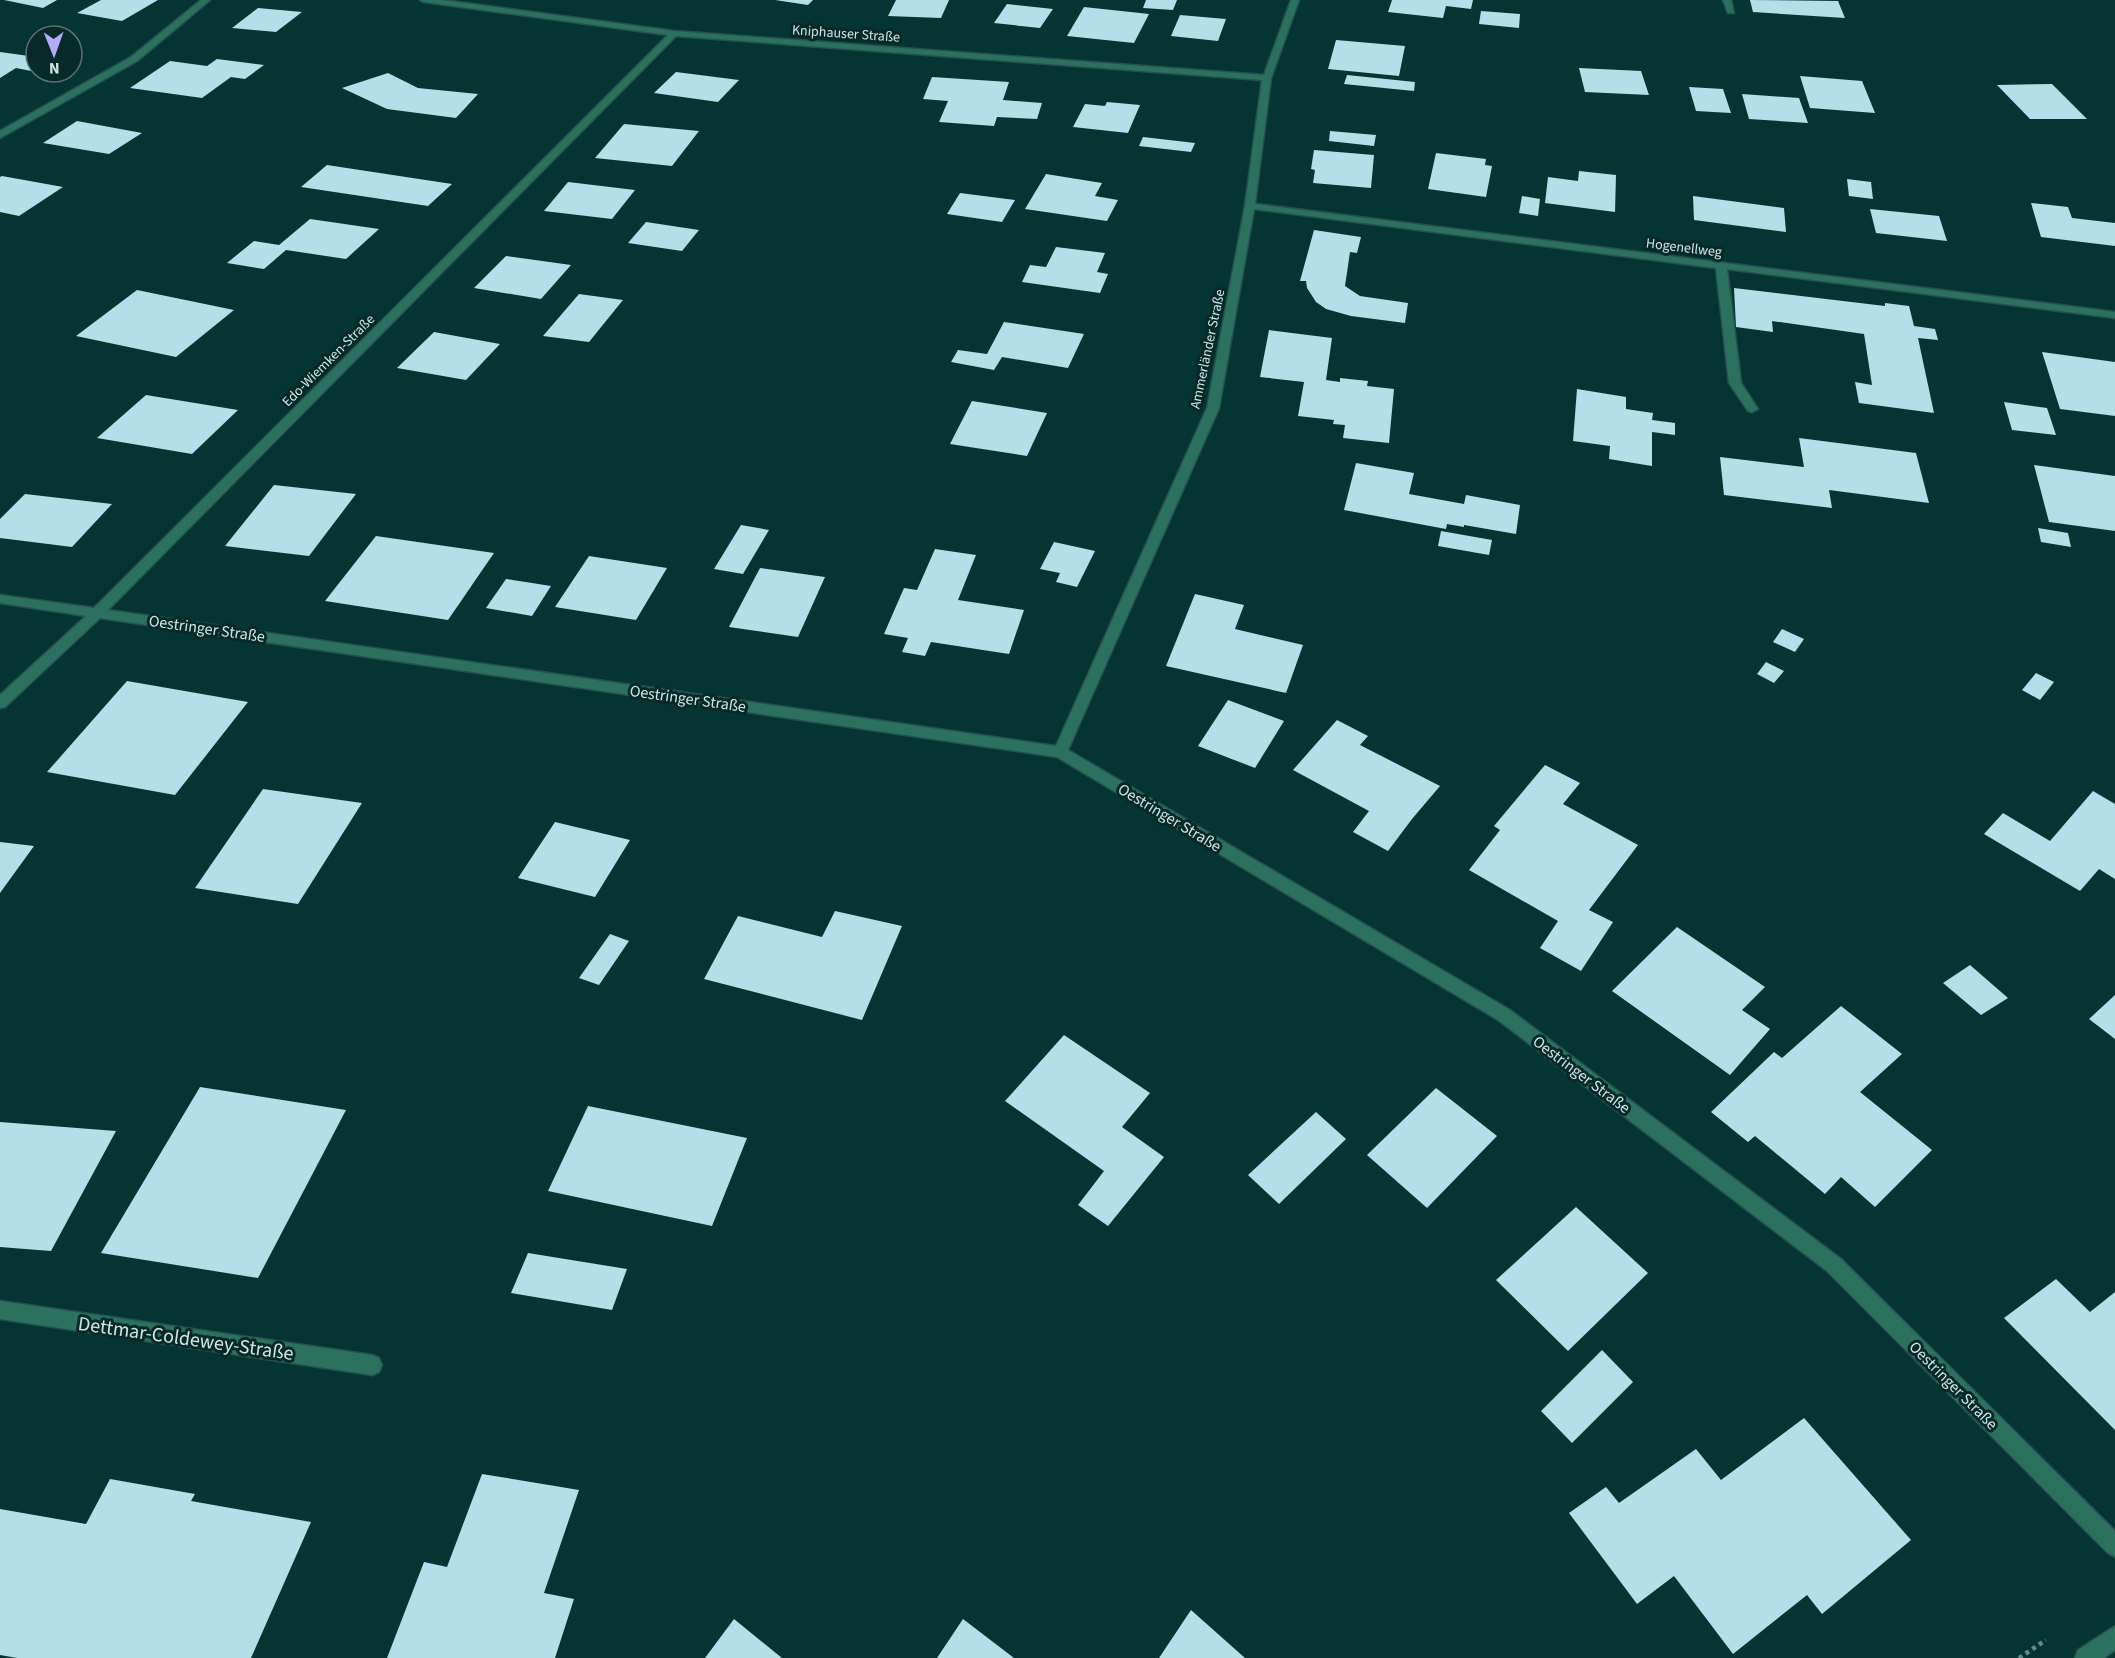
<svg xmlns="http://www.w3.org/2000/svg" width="2115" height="1658" viewBox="0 0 2115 1658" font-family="'Source Sans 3',sans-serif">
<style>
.building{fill:#b2dfe8}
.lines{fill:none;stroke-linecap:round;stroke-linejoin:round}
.minor-casing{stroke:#25514f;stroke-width:3}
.path{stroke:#678b89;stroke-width:4.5;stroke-dasharray:4 4;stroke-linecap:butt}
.minor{fill:#2b715e;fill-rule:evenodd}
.labels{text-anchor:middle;stroke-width:6;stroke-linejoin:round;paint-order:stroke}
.far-street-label{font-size:14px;fill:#cee5e3;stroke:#072928}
.street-label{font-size:16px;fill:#cee5e3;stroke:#072928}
.near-street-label{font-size:20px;fill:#cee5e3;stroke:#072928}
</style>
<rect width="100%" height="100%" fill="#053533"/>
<g class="building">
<polygon points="4,0 57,0 43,8"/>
<polygon points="101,0 158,0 122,21 77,13"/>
<polygon points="775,0 813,0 808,5"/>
<polygon points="896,0 949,0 941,18 888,16"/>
<polygon points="1146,0 1177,0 1173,10 1143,8"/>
<polygon points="1392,0 1473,0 1471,9 1446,6 1443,18 1388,12"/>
<polygon points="1750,0 1838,1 1845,18 1753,12"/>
<polygon points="1007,4 1053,9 1040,28 994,23"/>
<polygon points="1084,7 1149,14 1134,43 1067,36"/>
<polygon points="258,8 302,12 276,32 232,28"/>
<polygon points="1481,11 1520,14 1519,28 1479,24"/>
<polygon points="1180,15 1226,19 1218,41 1171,36"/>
<polygon points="1336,40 1405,46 1399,76 1328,69"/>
<polygon points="0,52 29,56 36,52 36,72 16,68 0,78"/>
<polygon points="217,59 264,65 245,79 231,77 202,98 130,88 170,61 207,66"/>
<polygon points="1579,68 1641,71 1649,95 1585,92"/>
<polygon points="676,72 739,80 718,102 654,93"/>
<polygon points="388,73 418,88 478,94 456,118 387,109 342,88"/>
<polygon points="1347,75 1415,82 1414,91 1344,84"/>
<polygon points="1800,76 1862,81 1875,113 1810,108"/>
<polygon points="932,77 1009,82 1003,100 1042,103 1037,119 997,117 994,126 939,122 948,101 923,99"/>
<polygon points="2052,84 2087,119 2030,119 1997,85"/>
<polygon points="1689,87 1723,89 1731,113 1696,111"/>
<polygon points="1742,94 1799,98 1808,123 1749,119"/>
<polygon points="1107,102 1140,105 1128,133 1073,127 1085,104 1105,106"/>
<polygon points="77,121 142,133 109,154 43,143"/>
<polygon points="624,124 699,131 672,166 595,158"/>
<polygon points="1330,131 1376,135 1374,146 1329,141"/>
<polygon points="1143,137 1195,143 1191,152 1139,146"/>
<polygon points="1314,150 1374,155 1371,188 1313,183 1315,170 1311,169"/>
<polygon points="1436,153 1486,159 1485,165 1492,166 1486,197 1428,189"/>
<polygon points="327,165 452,184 428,206 301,187"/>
<polygon points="1579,171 1616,175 1615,212 1545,203 1548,177 1578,181"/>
<polygon points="1046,174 1102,183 1095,196 1118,200 1107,221 1025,209"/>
<polygon points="2,176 63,187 19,216 0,212 0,177"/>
<polygon points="1847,179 1871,182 1873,199 1849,196"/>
<polygon points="568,182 635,190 612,219 544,211"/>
<polygon points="960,193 1015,200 1002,222 947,214"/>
<polygon points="1522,196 1540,199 1538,216 1519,213"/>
<polygon points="1693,196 1784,208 1786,232 1694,220"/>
<polygon points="2031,203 2068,207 2072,218 2115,223 2115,246 2041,237"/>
<polygon points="1870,209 1939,216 1947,241 1876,233"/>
<polygon points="310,219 379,229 346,259 286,250 264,269 227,263 254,241 279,245"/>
<polygon points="646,222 699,230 682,251 628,243"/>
<polygon points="1314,230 1361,237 1357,253 1350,252 1345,286 1360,296 1408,303 1405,323 1351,316 1326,309 1316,302 1307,288 1306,281 1300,281"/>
<polygon points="1056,247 1105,253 1097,272 1108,274 1100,293 1022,282 1030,265 1046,267"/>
<polygon points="506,256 571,265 541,299 474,288"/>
<polygon points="1734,288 1885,306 1885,303 1909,306 1914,326 1935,329 1938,340 1918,338 1934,413 1859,403 1855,382 1872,385 1864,334 1772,321 1773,332 1736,327"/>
<polygon points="137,290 234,310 176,357 76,336"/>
<polygon points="579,294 623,300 589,342 543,336"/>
<polygon points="1004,322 1084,334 1068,368 1002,357 994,370 951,362 958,350 987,354"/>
<polygon points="1269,330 1332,338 1326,380 1340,382 1340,378 1368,381 1367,386 1394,389 1389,443 1343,438 1345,425 1333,424 1334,420 1298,416 1304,382 1260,377"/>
<polygon points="434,332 500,344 466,380 397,368"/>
<polygon points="2042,352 2115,362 2115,416 2060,409"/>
<polygon points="1577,389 1626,397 1626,409 1653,413 1652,420 1675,423 1675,435 1652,432 1652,466 1609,459 1610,446 1573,441"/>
<polygon points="146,395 238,410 192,454 97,438"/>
<polygon points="972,401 1047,413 1027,456 950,444"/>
<polygon points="2004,402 2047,408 2056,435 2012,430"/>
<polygon points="1799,438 1916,453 1929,503 1829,490 1832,508 1724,495 1720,457 1804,467"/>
<polygon points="1356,463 1414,473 1409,494 1464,504 1466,495 1520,505 1516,534 1464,525 1464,527 1447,524 1446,529 1344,510"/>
<polygon points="2034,465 2115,476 2115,531 2049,522"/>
<polygon points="274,485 356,494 309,556 225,546"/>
<polygon points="25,494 112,504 72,547 0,538 0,519"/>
<polygon points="741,525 769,530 743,574 714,569"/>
<polygon points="2038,528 2068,533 2071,547 2041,542"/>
<polygon points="1441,531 1492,540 1489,555 1438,546"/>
<polygon points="376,536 494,553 448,620 325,601"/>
<polygon points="1054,542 1095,551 1077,587 1056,582 1060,573 1040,569"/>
<polygon points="935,549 976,555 958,600 1024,610 1009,654 931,642 925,656 902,652 908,638 884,634 904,588 917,590"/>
<polygon points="589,556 667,568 636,620 555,607"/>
<polygon points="760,568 825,577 798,637 729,627"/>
<polygon points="506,579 551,586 532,616 486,608"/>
<polygon points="1195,594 1244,605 1235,629 1303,645 1286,693 1166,666"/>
<polygon points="1782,629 1804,639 1795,652 1773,642"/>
<polygon points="1766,662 1784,671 1774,683 1757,674"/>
<polygon points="2036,673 2054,682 2040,700 2022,690"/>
<polygon points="127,681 248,702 175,795 47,772"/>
<polygon points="1228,700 1284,721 1255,768 1198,746"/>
<polygon points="1337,720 1368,736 1360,745 1440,786 1412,819 1388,851 1353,832 1369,811 1293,770"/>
<polygon points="1545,765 1580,783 1563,804 1638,845 1589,910 1613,922 1581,971 1540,948 1558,921 1469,870 1500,830 1494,826"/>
<polygon points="263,789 362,803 298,904 195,888"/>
<polygon points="2093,791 2115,804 2115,879 2099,869 2080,891 1984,834 2003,813 2050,841"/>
<polygon points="555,822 630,840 595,897 518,878"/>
<polygon points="0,842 34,846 0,893"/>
<polygon points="835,911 902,926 862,1020 704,979 738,916 822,937"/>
<polygon points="1677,927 1765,987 1742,1010 1770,1029 1730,1075 1612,991"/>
<polygon points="610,934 629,941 599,985 579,978"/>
<polygon points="1970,965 2008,998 1981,1015 1943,983"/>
<polygon points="2115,995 2115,1039 2089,1019"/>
<polygon points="1841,1006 1902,1054 1860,1092 1932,1150 1875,1207 1841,1177 1825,1194 1755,1136 1748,1142 1711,1112 1774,1052 1782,1058"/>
<polygon points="1064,1035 1150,1093 1122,1127 1164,1157 1108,1226 1078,1205 1104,1171 1005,1101"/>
<polygon points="200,1087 346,1110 258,1278 101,1253"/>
<polygon points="1436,1088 1497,1136 1427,1208 1367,1155"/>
<polygon points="588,1106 747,1138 712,1226 548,1191"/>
<polygon points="1316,1112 1346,1139 1279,1204 1248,1175"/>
<polygon points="0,1122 116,1131 51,1251 0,1247"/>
<polygon points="1576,1207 1648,1273 1568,1351 1496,1280"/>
<polygon points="528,1253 627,1269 612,1310 511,1293"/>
<polygon points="2056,1279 2090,1312 2115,1292 2115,1430 2004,1318"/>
<polygon points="1602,1350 1633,1382 1572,1443 1541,1411"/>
<polygon points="1804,1418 1911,1540 1822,1614 1807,1595 1733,1654 1674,1576 1637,1604 1569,1513 1606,1487 1619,1503 1696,1449 1721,1480"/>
<polygon points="482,1474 579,1490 544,1593 574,1599 555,1658 387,1658 424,1562 447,1567"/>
<polygon points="110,1479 195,1494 191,1501 311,1522 251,1658 17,1658 0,1655 0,1509 86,1524"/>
<polygon points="1191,1610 1245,1658 1159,1658"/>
<polygon points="734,1619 782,1658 705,1658"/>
<polygon points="963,1619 1014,1658 937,1658"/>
</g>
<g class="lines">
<defs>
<g id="minor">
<polygon points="201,0 210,0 137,61 0,138 0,131 131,57"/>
<path d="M 420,0 L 442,0 L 674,31 L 1264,75 L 1291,0 L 1299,0 L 1271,78 L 1255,204 L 2115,312 L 2115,318 L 1727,269 L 1741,383 L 1758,409 L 1752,412 L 1748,411 L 1729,383 L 1716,268 L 1254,209 L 1219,408 L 1068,750 L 1510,1010 L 1841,1259 L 2115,1531 L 2115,1557 L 2108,1553 L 1827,1271 L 1498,1020 L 1057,757 L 100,618 L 5,707 L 0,708 L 0,695 L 86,616 L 0,603 L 0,595 L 94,608 L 668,35 L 424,2 ZM 676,36 L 1262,80 L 1245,206 L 1207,408 L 1056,746 L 108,610 Z"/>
<polygon points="1723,0 1731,0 1734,13 1728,13"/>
<polygon points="0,1301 372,1355 379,1358 382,1365 379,1372 372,1375 0,1319"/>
<polygon points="2115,1626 2115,1650 2104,1658 2075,1658 2078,1650"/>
</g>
</defs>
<use href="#minor" class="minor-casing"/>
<polyline class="path" points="2019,1658 2046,1640"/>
<use href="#minor" class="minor"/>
</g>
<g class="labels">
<g class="far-street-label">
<text transform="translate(846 33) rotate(4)" y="5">Kniphauser Straße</text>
<text transform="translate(1684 247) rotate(7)" y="5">Hogenellweg</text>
<text transform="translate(1207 349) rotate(-78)" y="5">Ammerländer Straße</text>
<text transform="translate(328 360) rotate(-45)" y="5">Edo-Wiemken-Straße</text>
</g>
<g class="street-label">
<text transform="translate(207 628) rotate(8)" y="6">Oestringer Straße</text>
<text transform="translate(688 698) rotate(8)" y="6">Oestringer Straße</text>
<text transform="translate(1170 817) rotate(31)" y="6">Oestringer Straße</text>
<text transform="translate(1582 1074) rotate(37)" y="6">Oestringer Straße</text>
<text transform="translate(1954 1385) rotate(45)" y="6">Oestringer Straße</text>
</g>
<g class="near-street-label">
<text transform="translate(186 1338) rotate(8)" y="7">Dettmar-Coldewey-Straße</text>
</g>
</g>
<g transform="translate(54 54) rotate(179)"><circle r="28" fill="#072928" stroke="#577473" stroke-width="1.5"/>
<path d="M0-4.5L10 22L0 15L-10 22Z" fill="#b4acf9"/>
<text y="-9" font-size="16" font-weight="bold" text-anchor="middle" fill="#cee5e3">N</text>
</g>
</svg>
